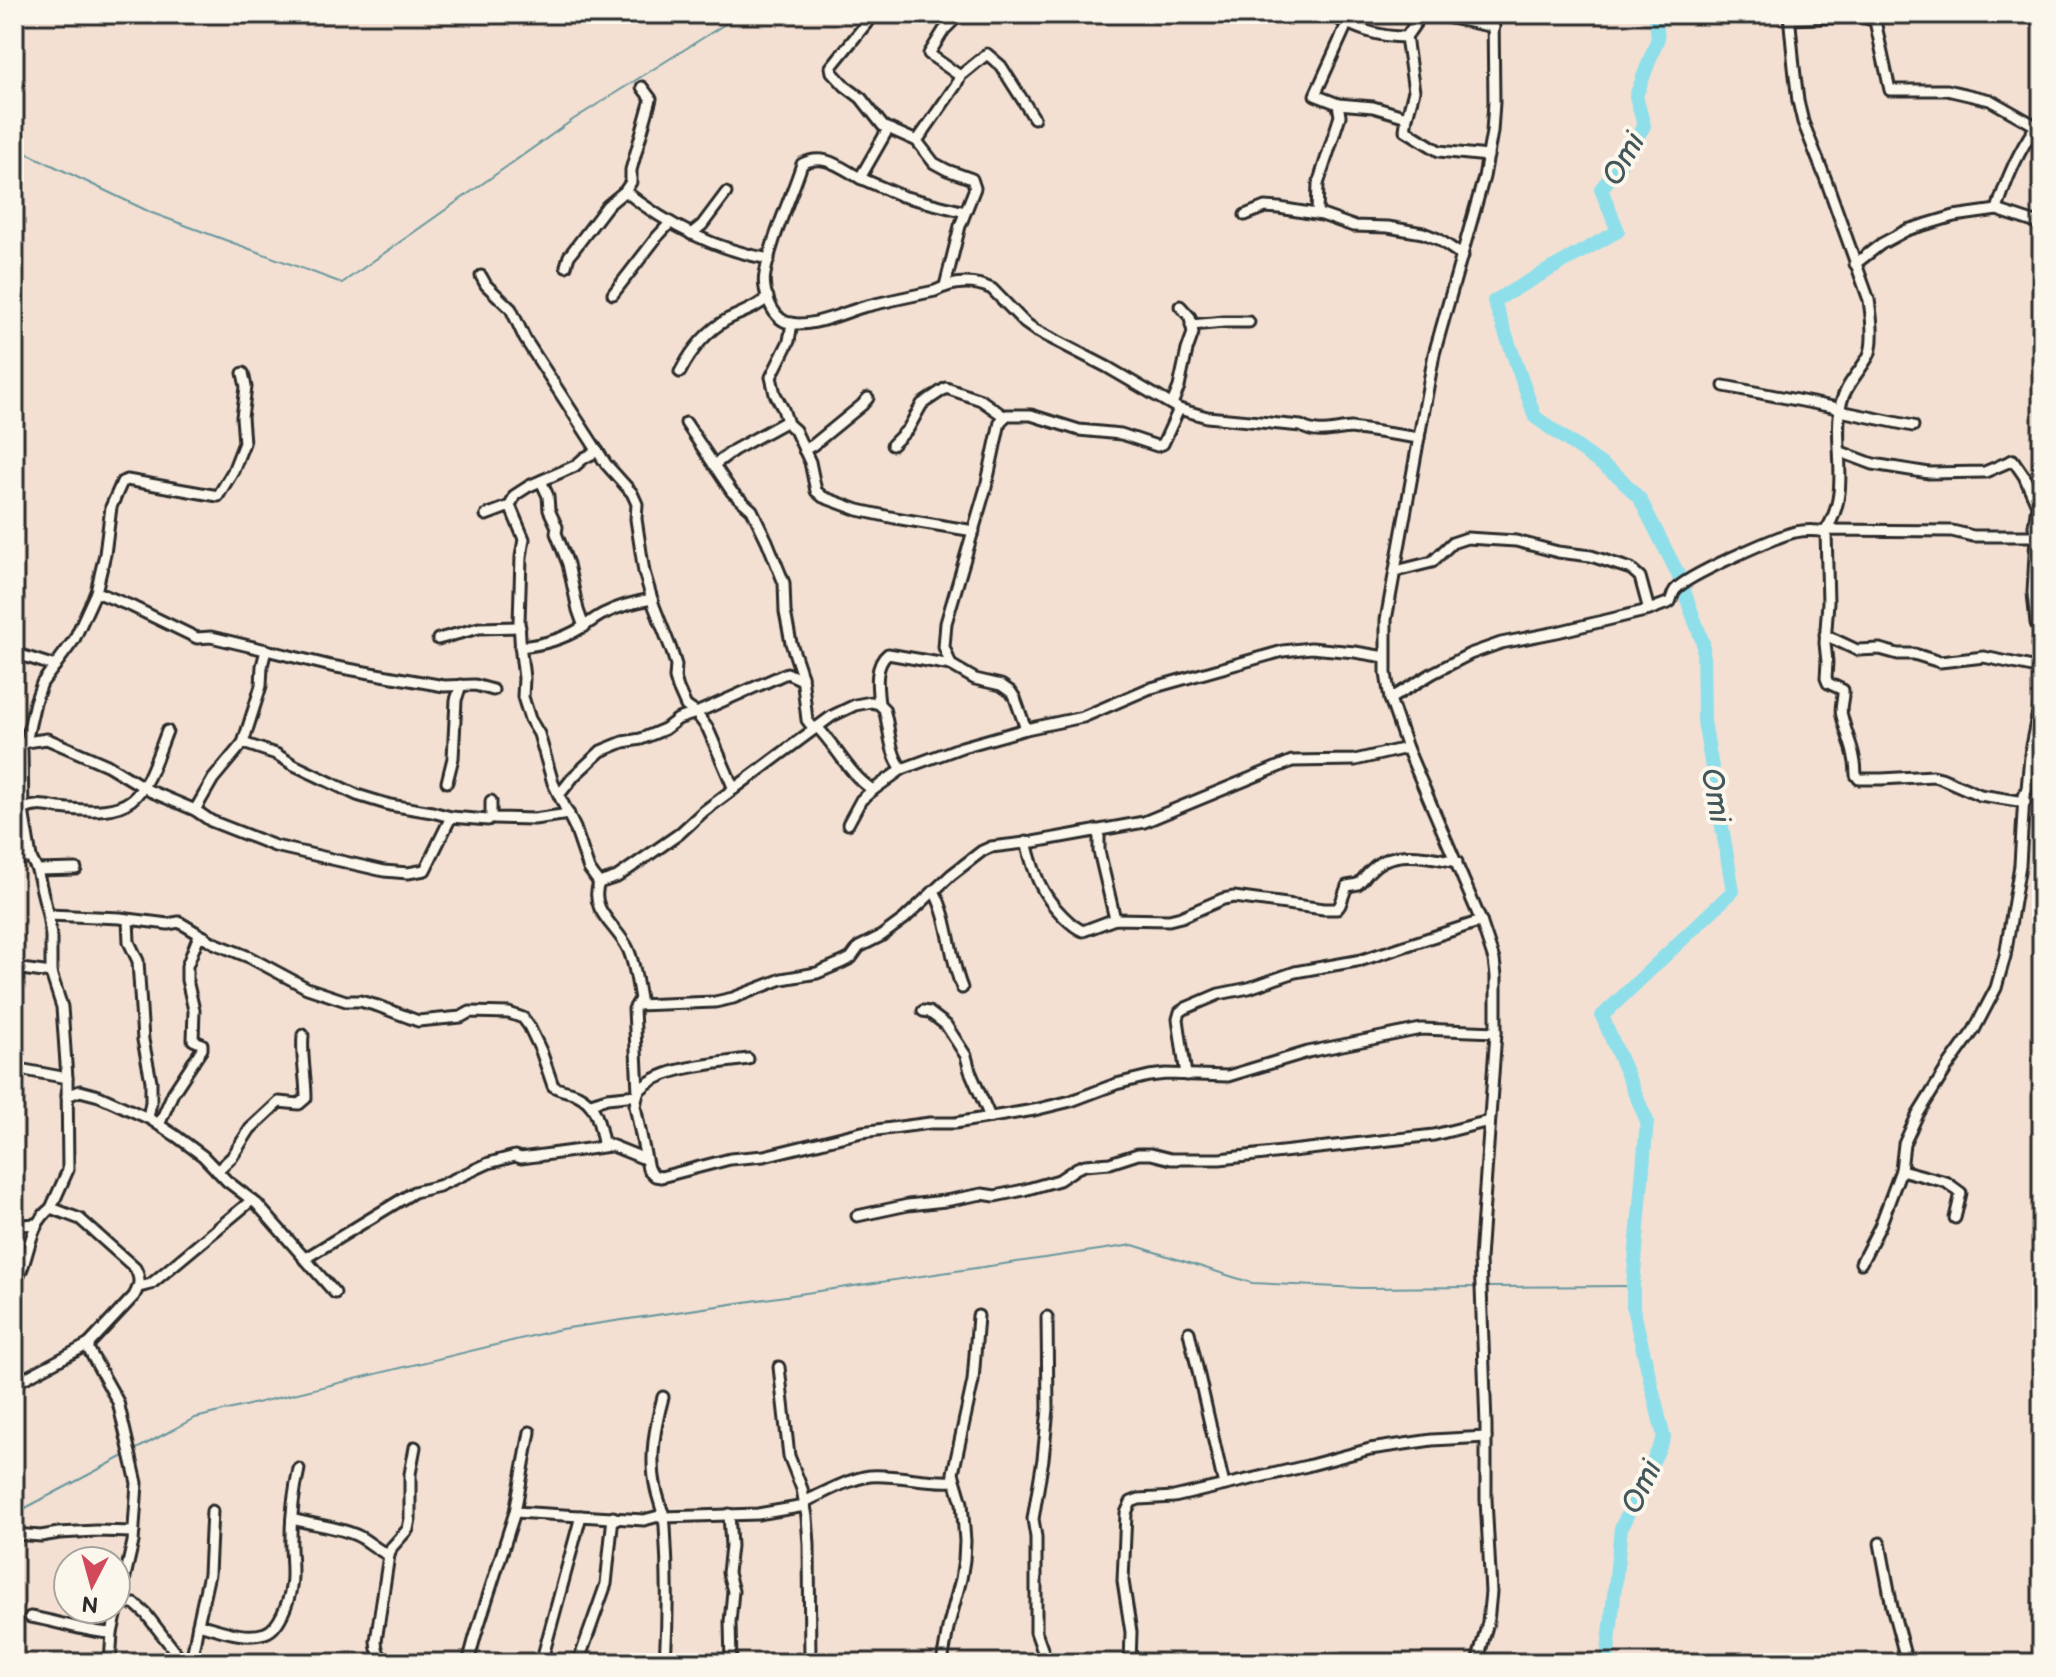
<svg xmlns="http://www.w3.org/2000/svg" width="2056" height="1677" viewBox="0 0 2056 1677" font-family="'Balsamiq Sans',sans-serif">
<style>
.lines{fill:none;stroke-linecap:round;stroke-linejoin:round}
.stream{stroke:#67979e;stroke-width:2}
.river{stroke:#8fdfeb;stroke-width:14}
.minor-casing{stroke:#2b2b2b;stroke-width:15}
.minor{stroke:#fbf7ec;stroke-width:9}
.labels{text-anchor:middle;stroke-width:8;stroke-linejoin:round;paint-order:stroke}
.water-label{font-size:30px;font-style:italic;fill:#44585b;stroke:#fbf7ec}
</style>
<rect width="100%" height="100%" fill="#f3e0d2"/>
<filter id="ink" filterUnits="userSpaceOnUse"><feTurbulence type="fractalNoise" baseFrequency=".0125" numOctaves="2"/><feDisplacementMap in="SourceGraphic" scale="16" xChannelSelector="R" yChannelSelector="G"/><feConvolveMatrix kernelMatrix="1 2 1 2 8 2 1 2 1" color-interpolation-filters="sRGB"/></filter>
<g filter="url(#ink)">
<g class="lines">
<g class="stream">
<polyline points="14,147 152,213 342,283 574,119 741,14"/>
<polyline points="1484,1287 1633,1286"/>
<polyline points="131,1452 195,1418 561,1329 1133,1245 1252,1283 1361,1288 1478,1287"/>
<polyline points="14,1514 126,1455"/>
</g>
<polyline class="river" points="1607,1663 1621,1528 1664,1438 1633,1308 1633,1286 1647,1121 1602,1016 1733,891 1704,721 1703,643 1677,572 1640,499 1619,477 1535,417 1494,301 1618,231 1601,189 1618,168 1644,126 1636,96 1658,38 1655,14"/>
<defs>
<g id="minor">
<polyline points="874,14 831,67 832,72 845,86 861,98 883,126 917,141 934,163 947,170 972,179 975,188 960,226 945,286"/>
<path d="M 1329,14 C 1356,28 1375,37 1406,37 L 1422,14"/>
<polyline points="1431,14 1494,27"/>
<path d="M 1789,14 L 1794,67 L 1798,101 L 1803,122 L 1826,180 L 1869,300 C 1871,314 1875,342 1869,355 C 1860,372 1846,384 1841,403 C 1832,443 1852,491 1826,530"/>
<path d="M 1790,19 L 1860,16 L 1875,21 L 1890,90 L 1947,90 L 1990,100 L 2036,126 C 2018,152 2006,179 1997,210"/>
<polyline points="1347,24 1315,95 1338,104 1373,107 1407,117 1405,130 1439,151 1488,156"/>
<polyline points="1406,37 1414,91 1407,117"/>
<polyline points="960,76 987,54 1001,66 1034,118"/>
<path d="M 888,129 L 860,178 C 841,168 824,152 802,164 C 790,201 772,236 765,274 C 762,289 771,316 786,322 C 808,330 842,313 863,307 C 887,301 911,296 935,291 C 953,282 973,280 992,289 L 1025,323 L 1035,330 L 1107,367 L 1179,409 L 1207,417 L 1301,426 C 1318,436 1334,429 1351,428 L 1419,438"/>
<polyline points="917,141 956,85 960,76 929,54 944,30 960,14"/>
<polyline points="860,178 902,196 965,212"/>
<polyline points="625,191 631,182 631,170 651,99 642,87"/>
<polyline points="1317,214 1318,184 1340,116 1338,104"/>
<polyline points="1245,215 1265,207 1279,208 1322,215 1353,226 1388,227 1423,233 1438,239 1463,256"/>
<polyline points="691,234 702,225 726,193"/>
<polyline points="1855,264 1881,244 1907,230 1954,216 1997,210 2042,225"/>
<path d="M 566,266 L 569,256 L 607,206 L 625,191 C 668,226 714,249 769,259"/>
<polyline points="481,276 486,285 511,309 525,339 606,464 632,493 637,504 636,519 644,572 654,606 671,649 676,665 675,678 678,688 686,706 696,713 787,673 800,679 802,676"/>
<polyline points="613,294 657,237 670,223"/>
<polyline points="1191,325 1224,322 1249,322"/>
<path d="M 680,372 C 691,351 706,331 728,319 C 742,312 757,308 768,297"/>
<polyline points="1724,386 1833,407 1840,411 1913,426"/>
<polyline points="1172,404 1179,387 1187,350 1193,333 1190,317 1180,306"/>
<polyline points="786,422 795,430 810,462 816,491 823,497 858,510 895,518 974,531"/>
<polyline points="686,423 732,492 752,510 767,541 784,583 785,612 791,643 802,676 807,720 814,729"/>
<polyline points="892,445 908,429 922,404 946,388 981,400 1005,417"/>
<polyline points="804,450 813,445 862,405 868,398"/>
<polyline points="1841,452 1873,464 1929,473 1985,472 2013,460 2024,476 2037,505 2034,526 2036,535 2033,593 2036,623 2042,638"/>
<polyline points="714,465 734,450 787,421 783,409 775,394 771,377 789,341 792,323"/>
<polyline points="541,481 548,496 549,510 557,527 556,533 568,564 578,610 584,627"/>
<polyline points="510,506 515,495 529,486 575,466 584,458 598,451"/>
<polyline points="486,515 510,506 524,539 521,557 519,622 521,653 524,678 523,697 530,719 539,734 553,783 575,828 589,869 599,883"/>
<path d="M 1826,532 L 1828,602 L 1825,643 L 1827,662 L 1826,678 L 1828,683 L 1843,690 C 1844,699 1839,707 1842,716 C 1847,737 1856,753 1856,775 L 1859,779 L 1882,779 L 1933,776 L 1941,778 L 1980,795 L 2025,802"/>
<polyline points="1396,571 1432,562 1452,543 1467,538 1516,541 1558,552 1591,556 1631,569 1640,577 1649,610"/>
<polyline points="96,592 131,606 197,638 211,637 266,650"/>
<polyline points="1825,635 1857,650 1880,649 1898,654 1914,654 1940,662 1984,657 2042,669"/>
<polyline points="438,639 479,628 520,627"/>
<path d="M 520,647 C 541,645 563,639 581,628 C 588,624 595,618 603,614 C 619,606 634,602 652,599"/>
<polyline points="14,653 55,666"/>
<path d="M 1390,699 L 1433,673 L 1470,654 L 1501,643 L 1557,632 L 1649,610 L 1670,602 C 1672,598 1672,594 1675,590 C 1686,576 1775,537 1795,532 C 1805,530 1815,530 1826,532 L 1826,530 L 1952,531 L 1973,536 L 2031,536 L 2042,535"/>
<path d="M 879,704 C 877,687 874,665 888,654 L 951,665"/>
<path d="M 817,727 C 837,747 849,775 873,790 L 902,769 L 962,747 L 1026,729 L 1083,717 L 1148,689 L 1283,651 L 1311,648 L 1355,652 L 1385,657"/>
<polyline points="1026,729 1015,698 1011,692 1001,685 975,679 951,665 944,647 946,623 986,487 1000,422 1007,415 1031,415 1079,430 1121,434 1157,446 1163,444 1179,409"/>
<polyline points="14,742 20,743 22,751 23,810 31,858 37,870 48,915 51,936 51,973 62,1007 67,1078 68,1170 51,1208"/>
<polyline points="26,742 47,739 107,765 150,791 195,810 211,821 275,846 384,871 408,873 425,870 451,817"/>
<polyline points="21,746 26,742 35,702 42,683 74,640 96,592 105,554 111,507 122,482 127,480 218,496 233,471 244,443 242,417 246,387 243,373"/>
<path d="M 902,769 C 889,752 890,729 884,709 L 879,704 L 871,702 L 855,705 L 832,716 L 704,811 L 679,834 L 617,877 L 599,883 C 588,910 618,927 628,949 C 635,964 637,983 640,999 L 634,1009 L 638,1092 L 635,1106 L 648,1169 L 655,1176 L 661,1177 L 730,1159 L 764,1156 L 862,1132 L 930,1123 L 955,1123 L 1034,1110 L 1071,1101 L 1116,1084 L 1149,1076 L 1166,1074 L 1228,1076 L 1308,1052 L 1421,1029 L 1496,1032"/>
<polyline points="447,782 453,758 456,700 461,685"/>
<polyline points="559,795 574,776 601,751 623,742 641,739 665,729 678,719 696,713 708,729 734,789"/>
<polyline points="491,801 491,816 494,818 534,819 569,814"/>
<path d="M 23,810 C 35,803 46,806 59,808 C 138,817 141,800 167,731"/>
<polyline points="195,810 213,779 243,743"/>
<polyline points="488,820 451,817 432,812 390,805 357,795 294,765 276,754 243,743 261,686 262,666 266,650 331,666 444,686 475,685 493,690"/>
<polyline points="848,824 861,800 873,790"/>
<polyline points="1096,830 1099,837 1099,851 1115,919"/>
<path d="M 1026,842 C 1034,873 1040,893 1063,916 C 1069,922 1075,928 1083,931 L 1115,919 L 1169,920 L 1181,917 L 1223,899 L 1234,897 L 1324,909 L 1337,909 L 1340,905 L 1347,886 L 1358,884 C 1363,880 1366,874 1371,870 C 1392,847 1430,857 1457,862"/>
<polyline points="14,858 31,858"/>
<polyline points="37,870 76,869"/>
<path d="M 934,891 C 950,920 949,956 962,988"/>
<path d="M 48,915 L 120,918 L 168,924 L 179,922 L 214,943 L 249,957 L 307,988 L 346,1001 L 360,1001 L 378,1006 L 418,1021 L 461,1017 L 470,1012 L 509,1013 L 523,1018 L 529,1026 L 541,1051 L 553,1086 C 561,1091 570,1091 578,1095 C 597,1104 599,1124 603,1142 L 645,1159"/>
<polyline points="128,920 129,942 138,961 143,1040 151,1081 151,1102 148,1118"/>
<polyline points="14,968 51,973"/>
<polyline points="637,1005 715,1002 733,998 782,979 817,973 843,962 851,958 859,947 881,936 904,919 951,875 982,851 991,847 1033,842 1144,822 1292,761 1355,760 1407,748"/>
<polyline points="923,1011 929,1012 946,1025 966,1056 970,1071 990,1117"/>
<polyline points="14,1068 67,1078"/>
<polyline points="1186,1075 1178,1019 1180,1012 1186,1008 1219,994 1249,988 1295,972 1362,960 1481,921"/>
<path d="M 638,1092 C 659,1066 717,1064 748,1059"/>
<polyline points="67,1096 80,1091 99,1096 150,1119 176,1136 203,1156 227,1181 257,1204 335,1293"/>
<polyline points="591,1103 607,1098 637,1095"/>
<polyline points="159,1125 173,1093 202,1049 202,1044 193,1040 194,1010 187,980 187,966 198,938 205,937"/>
<polyline points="1901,1170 1946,1182 1961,1193 1955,1218"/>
<path d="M 217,1171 L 232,1157 L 250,1129 L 279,1102 L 299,1104 L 306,1098 C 306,1077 301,1056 303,1035"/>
<polyline points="857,1216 908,1205 945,1201 982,1194 995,1196 1024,1190 1059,1180 1077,1168 1085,1165 1110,1163 1138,1154 1151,1154 1171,1159 1220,1159 1434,1135 1489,1121"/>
<polyline points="14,1222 22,1225 37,1224"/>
<polyline points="304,1259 414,1192 439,1186 489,1163 515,1156 521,1158 610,1146"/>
<polyline points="1861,1263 1880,1226 1901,1170 1904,1144 1917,1116 1946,1069 1974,1030 1996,988 2005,956 2020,865 2024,796 2027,789 2031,746 2042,693"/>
<path d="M 14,1284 C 31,1260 26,1227 51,1208 L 80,1219 L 135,1268 C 141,1279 140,1285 134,1296 L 89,1344 L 89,1350 L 118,1402 L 137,1483 L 133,1542 L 112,1633 L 110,1663"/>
<polyline points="139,1287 151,1284 252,1200"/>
<polyline points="1047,1317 1048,1409 1043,1459 1033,1519 1036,1537 1036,1632 1047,1663"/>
<polyline points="1189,1332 1224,1485"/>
<polyline points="779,1367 789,1456 802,1489 807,1517 809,1544 810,1663"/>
<polyline points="14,1384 89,1344"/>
<path d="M 663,1397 C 655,1427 649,1458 656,1489 C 659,1502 664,1513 665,1526 C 668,1571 668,1617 665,1663"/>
<path d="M 804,1502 C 824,1493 848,1479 870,1476 C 897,1474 926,1483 954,1481"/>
<polyline points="515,1512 644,1520 659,1516 663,1512"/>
<polyline points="729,1514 731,1546 728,1573 733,1591 730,1622 731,1663"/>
<polyline points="664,1517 758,1514 805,1506"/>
<path d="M 292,1519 C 313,1525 335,1526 356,1535 C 368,1540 376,1550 389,1555"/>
<polyline points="14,1534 41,1536 59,1533 96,1531 134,1532"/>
<polyline points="1880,1543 1892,1607 1907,1663"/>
<polyline points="119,1604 135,1604 146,1614 184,1663"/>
<path d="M 30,1617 C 58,1621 84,1632 112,1633"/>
<path d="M 198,1624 C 218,1629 244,1640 265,1633 C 279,1629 289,1601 291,1587 C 294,1571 290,1553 291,1537 C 291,1514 294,1491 299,1469"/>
<polyline points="191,1663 198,1624 209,1574 212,1511"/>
<path d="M 409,1663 C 390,1662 377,1663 376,1641 L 389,1555 L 392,1547 L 408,1529 L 410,1519 L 410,1474 L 415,1447"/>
<polyline points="468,1663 475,1637 515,1512 530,1432"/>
<polyline points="541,1663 581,1516"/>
<polyline points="578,1663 606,1584 613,1517"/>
<polyline points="942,1663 948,1628 961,1579 964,1560 965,1541 962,1503 953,1473 973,1381 978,1316"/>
<polyline points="1130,1663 1131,1632 1123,1581 1126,1513 1131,1502 1139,1499 1174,1497 1307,1466 1370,1449 1432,1440 1486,1437"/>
<polyline points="1477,1663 1488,1622 1491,1592 1486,1499 1486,1425 1480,1259 1496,1032 1496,976 1494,960 1481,921 1407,748 1390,699 1386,673 1386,620 1434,354 1484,177 1492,132 1494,102 1493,14"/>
</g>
</defs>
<use href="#minor" class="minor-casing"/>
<use href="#minor" class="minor"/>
</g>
</g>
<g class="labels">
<g class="water-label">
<text transform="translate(1623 159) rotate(-60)" y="10">Omi</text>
<text transform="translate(1716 795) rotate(80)" y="10">Omi</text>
<text transform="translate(1641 1487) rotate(-64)" y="10">Omi</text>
</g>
</g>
<rect width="2056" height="1677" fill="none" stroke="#fbf7ec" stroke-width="48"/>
<rect x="24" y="24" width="2008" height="1629" fill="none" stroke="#2b2b2b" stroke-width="3" filter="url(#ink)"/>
<g transform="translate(92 1585) rotate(186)"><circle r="38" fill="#fbf7ec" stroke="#a8a59f" stroke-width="2"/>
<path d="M0-6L14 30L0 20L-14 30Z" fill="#d1495b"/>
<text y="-12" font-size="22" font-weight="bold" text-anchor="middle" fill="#2b2b2b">N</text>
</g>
</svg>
